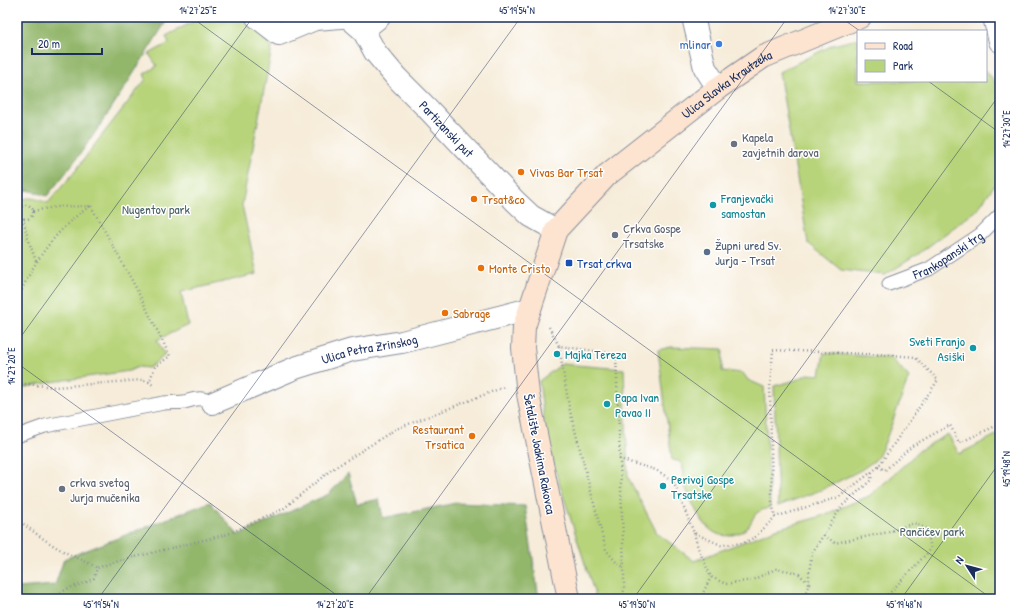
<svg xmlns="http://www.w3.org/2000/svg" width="1017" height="616" viewBox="0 0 1017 616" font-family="'Patrick Hand',sans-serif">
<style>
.green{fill:#b8d47a;stroke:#6a826c}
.forest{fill:#92b66a;stroke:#567264}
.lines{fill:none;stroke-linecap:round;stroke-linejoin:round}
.lane-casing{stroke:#888e9c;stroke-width:15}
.street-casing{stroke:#888e9c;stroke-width:24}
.secondary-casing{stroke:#888e9c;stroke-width:24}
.path{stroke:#888e9c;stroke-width:2.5;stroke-dasharray:1 3;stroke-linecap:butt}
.lane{stroke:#fff;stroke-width:13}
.street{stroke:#fff;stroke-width:22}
.secondary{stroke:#fde4d0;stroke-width:22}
.ticks{fill:none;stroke:#1b2f5e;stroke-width:1;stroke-opacity:0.45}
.shop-dot{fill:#3f7fe0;stroke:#fff;stroke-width:1.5}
.worship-dot{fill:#6b7280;stroke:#fff;stroke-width:1.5}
.food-dot{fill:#e8710a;stroke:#fff;stroke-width:1.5}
.culture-dot{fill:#0f9aa8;stroke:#fff;stroke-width:1.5}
.service-dot{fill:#5c6f8a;stroke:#fff;stroke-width:1.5}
.transit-dot{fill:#1a4fb4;stroke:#fff;stroke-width:1.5}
.labels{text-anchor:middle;stroke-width:3;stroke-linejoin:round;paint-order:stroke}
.shop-label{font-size:13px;fill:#366cbe;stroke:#fff;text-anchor:end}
.street-label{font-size:13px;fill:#1b2f5e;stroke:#fff}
.worship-label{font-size:13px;fill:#5b616d;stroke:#fff;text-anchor:start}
.food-label{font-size:13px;fill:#c56008;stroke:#fff;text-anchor:start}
.culture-label{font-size:13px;fill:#0d838f;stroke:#fff;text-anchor:start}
.park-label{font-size:13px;fill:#4a6166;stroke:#fff}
.service-label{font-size:13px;fill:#4e5e75;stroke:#fff;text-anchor:start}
.transit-label{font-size:13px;fill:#164399;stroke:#fff;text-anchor:start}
.neatline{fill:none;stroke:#1b2f5e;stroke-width:1.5}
.ticks-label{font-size:10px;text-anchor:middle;fill:#1b2f5e}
</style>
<rect width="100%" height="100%" fill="#fff"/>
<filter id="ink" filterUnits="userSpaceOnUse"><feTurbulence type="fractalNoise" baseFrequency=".025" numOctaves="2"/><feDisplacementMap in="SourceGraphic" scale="8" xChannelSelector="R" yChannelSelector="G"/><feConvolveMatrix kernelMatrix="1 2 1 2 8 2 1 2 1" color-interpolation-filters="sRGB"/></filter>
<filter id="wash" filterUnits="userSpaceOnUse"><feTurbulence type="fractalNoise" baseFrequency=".012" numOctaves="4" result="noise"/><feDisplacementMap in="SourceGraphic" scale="16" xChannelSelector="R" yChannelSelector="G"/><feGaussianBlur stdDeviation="0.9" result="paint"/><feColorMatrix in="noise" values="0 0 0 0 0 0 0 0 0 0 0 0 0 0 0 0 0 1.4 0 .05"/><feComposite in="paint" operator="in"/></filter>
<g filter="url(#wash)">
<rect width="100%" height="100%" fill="#f6ecd9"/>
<g class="green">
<path d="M 202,17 L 248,17 L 262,33 L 272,48 L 242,205 L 257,274 L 181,292 L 188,325 L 157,340 L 165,355 L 149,368 L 138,367 L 129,371 L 51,382 L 17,389 L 17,203 C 28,194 36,199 48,203 L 77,169 L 92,148 L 146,79 L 144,74 L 157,66 L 149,54 L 169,43 L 166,36 Z"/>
<polygon points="858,39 858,81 986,81 986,70 1000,89 1000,177 977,210 917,255 885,275 841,270 808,243 779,72 833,45"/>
<path d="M 671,347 L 723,349 L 722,371 L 743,373 L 748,380 L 764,387 L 770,507 C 766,509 761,510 758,512 C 753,515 751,525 746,529 C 743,532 737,534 732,535 C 704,542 691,499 682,479 L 684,474 L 682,464 L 678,461 L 672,460 L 658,350 Z"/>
<polygon points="824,353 891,358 909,377 885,442 879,455 874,461 861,470 821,490 778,506 774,386 796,380 808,374 820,375"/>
<polygon points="562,364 624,369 628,477 657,533 694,561 776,529 819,517 869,496 889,479 920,450 948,434 959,454 1000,433 1000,599 594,599 594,592 557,476 546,436 539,381"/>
</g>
<g class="forest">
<path d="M 17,17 L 169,17 C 130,78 94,141 47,196 L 28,190 L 17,193 Z"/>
<polygon points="348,473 357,504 379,499 383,518 456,503 525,506 539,599 17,599 17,588 55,585 64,559 210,502 238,535 329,494"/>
</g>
</g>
<g filter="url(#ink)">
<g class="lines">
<defs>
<g id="lane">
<path id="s1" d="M 889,284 L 929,269 L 980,235 L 1000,215"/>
<path d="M 17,436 L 45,426 L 164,403 C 170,402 178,403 184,402 C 196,399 200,396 213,403"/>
</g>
<g id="street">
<polyline points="257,17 279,34 315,19 341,17"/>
<path id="s2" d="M 348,17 L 363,30 L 375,52 L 396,77 L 426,107 L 515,201 L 531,216 L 556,230"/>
<polyline points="693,17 705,68 718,88"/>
<polyline points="994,17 1000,41"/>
<polyline points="363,30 379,17"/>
<path id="s3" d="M 213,403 L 295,368 L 352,350 L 402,342 L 530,309"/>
</g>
<g id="secondary">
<path id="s4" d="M 569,599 L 528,394 L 523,348 L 524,327 L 556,230 L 607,175 L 718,88 L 763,57 L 860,17"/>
</g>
</defs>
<use href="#lane" class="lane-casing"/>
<use href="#street" class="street-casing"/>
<use href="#secondary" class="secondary-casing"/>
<g class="path">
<circle cx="26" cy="212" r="7"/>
<polyline points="91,206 135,286 170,356 155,367 149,382"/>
<polyline points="33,211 55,207 92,206"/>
<polyline points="23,218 28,239 36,261"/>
<path d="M 17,301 C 32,263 57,227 92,205"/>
<polyline points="549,327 559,346 616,354 624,567 624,590 622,599"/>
<polyline points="559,346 569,407 606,550 616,562 624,567"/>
<polyline points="17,383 55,387 142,380 149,382 154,386"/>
<polyline points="619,459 656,470 673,481 694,533 721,545 744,543 755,537 775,517 839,497 878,467 938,380 915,357 891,355 773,350 770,387 772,502 775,517"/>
<polyline points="878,467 885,470 912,446 950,425 959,443 1000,424"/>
<path d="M 17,519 C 34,532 50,545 69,554 C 79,559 88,562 97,568"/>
<polyline points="694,533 698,548 711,577 726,584 752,580 776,569 790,571 799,574 809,584"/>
<polyline points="824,535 835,543 889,532 914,523 927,529 931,549 884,599"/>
<polyline points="56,599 58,594 69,588 85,583 94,578 97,568 111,563 228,534 283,509 331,470 396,429 504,387"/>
<polyline points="700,599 711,577"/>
<polyline points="803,599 809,584 809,573 812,553 842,506 871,480 872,473"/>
</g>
<use href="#lane" class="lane"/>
<use href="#street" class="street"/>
<use href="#secondary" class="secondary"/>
</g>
</g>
<path class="ticks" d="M 191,17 L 992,599M 840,17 L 860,31M 928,81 L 1000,133M 17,342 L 253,17M 17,363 L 342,599M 98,599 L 521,17M 365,599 L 788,17M 633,599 L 1000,94M 901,599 L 1000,462"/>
<circle class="shop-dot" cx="719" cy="44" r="4"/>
<g class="worship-dot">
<circle cx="734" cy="144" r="4"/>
<circle cx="615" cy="235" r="4"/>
<circle cx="62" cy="489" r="4"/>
</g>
<g class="food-dot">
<circle cx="521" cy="172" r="4"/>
<circle cx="474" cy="199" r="4"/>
<circle cx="481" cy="268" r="4"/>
<circle cx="445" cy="313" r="4"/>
<circle cx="472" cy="436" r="4"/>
</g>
<g class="culture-dot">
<circle cx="713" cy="205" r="4"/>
<circle cx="973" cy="348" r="4"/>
<circle cx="557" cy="354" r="4"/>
<circle cx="607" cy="404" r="4"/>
<circle cx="663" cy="486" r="4"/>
</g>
<circle class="service-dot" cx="707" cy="252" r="4"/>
<rect class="transit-dot" x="565" y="259" width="8" height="8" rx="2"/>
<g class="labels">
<g class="shop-label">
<text x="711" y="49">mlinar</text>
</g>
<g class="street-label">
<text dy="5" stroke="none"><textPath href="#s4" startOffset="604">Ulica Slavka Krautzeka</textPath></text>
<text dy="5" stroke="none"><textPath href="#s2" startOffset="150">Partizanski put</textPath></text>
<text dy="5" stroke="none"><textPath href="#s1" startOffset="66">Frankopanski trg</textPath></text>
<text dy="5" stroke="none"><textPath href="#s3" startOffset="166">Ulica Petra Zrinskog</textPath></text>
<text transform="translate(540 454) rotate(79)" y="5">Šetalište Joakima Rakovca</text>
</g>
<g class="worship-label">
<text x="742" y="142">Kapela<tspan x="742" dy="15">zavjetnih darova</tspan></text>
<text x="623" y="233">Crkva Gospe<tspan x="623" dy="15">Trsatske</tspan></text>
<text x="70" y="487">crkva svetog<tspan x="70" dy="15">Jurja mučenika</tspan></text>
</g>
<g class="food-label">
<text x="529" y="177">Vivas Bar Trsat</text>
<text x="482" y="204">Trsat&amp;co</text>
<text x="489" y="273">Monte Cristo</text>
<text x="453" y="318">Sabrage</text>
<text x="464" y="434" text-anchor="end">Restaurant<tspan x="464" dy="15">Trsatica</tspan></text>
</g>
<g class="culture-label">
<text x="721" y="203">Franjevački<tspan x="721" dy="15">samostan</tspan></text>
<text x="965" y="346" text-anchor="end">Sveti Franjo<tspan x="965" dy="15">Asiški</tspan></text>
<text x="565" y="359">Majka Tereza</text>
<text x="615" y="402">Papa Ivan<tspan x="615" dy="15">Pavao II</tspan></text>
<text x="671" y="484">Perivoj Gospe<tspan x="671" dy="15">Trsatske</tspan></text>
</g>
<g class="park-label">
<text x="156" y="214">Nugentov park</text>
<text x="932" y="536">Pančićev park</text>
</g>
<g class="service-label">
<text x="715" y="250">Župni ured Sv.<tspan x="715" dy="15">Jurja - Trsat</tspan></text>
</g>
<g class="transit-label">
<text x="577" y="268">Trsat crkva</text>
</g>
</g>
<rect width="1017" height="616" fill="none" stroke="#fff" stroke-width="44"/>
<rect x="857" y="30" width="130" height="52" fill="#ffffff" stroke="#a4acbf"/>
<rect x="865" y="43" width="20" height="6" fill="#fde4d0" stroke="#a4acbf"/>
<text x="893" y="50" font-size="12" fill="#1b2f5e">Road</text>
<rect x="865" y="60" width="20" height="12" fill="#b8d47a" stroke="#a4acbf"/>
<text x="893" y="70" font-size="12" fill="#1b2f5e">Park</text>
<g transform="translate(967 566) rotate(306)" stroke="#ffffff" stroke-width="3" paint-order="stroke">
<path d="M0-3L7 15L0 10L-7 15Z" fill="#1b2f5e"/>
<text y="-6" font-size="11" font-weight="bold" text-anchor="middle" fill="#1b2f5e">N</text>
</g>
<path d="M32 48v6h70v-6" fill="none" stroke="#1b2f5e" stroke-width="2"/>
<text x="38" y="48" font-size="12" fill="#1b2f5e" stroke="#ffffff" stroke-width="3" paint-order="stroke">20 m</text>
<rect x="22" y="22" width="973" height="572" class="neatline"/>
<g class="ticks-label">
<text x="198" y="14">14°27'25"E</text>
<text x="517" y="14">45°19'54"N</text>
<text x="847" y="14">14°27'30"E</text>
<text transform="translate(1006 129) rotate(-90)" y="4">14°27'30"E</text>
<text transform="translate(11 366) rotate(-90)" y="4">14°27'20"E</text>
<text transform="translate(1006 469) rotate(-90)" y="4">45°19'48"N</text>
<text x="101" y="608">45°19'54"N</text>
<text x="335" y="608">14°27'20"E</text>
<text x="637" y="608">45°19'50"N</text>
<text x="904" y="608">45°19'48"N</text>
</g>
</svg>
